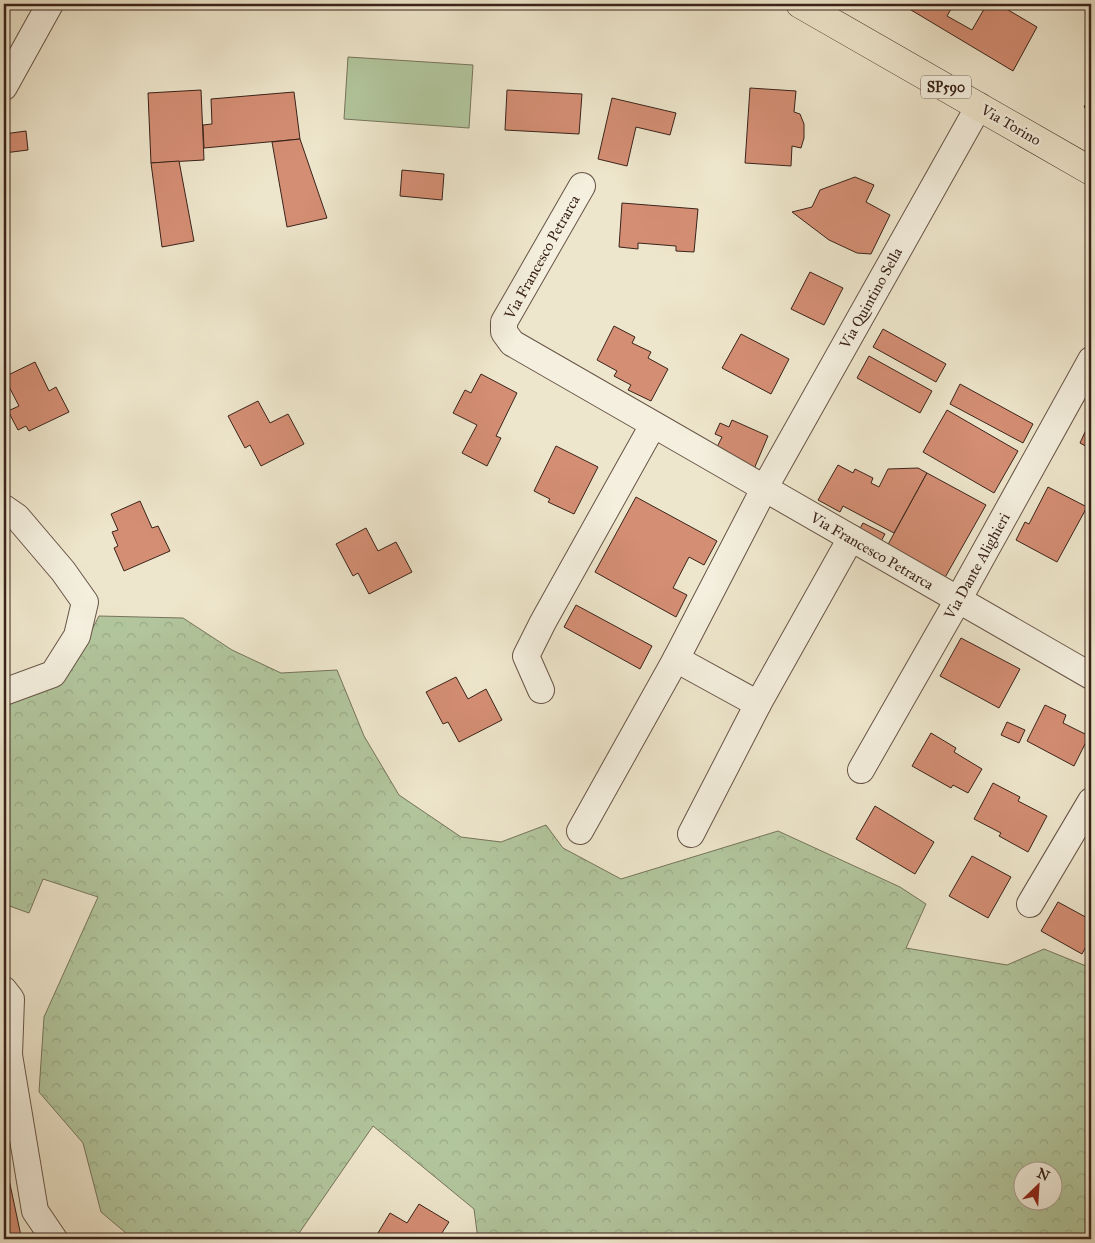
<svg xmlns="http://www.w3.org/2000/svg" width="1095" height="1243" viewBox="0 0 1095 1243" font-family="'IM FELL Great Primer',serif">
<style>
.forest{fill:url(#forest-crowns);stroke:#76745c;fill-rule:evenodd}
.park{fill:#b2c69d;stroke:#76745c}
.building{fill:#d48e74;stroke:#3a231a}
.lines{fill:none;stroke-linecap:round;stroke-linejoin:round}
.minor-casing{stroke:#675446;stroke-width:28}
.major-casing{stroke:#3a231a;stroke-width:29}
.minor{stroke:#f4efde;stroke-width:26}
.major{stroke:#eee6cc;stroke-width:28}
.labels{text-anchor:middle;stroke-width:4.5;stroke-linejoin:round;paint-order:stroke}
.shield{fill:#f4efde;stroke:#726055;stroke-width:1}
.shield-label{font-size:14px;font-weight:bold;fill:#3a231a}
.street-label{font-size:15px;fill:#3a231a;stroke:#f4efde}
</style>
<defs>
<pattern id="forest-crowns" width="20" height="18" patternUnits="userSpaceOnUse" patternTransform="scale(1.25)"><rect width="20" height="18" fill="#b2c69d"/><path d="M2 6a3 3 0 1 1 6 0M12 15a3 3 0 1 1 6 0" fill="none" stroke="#9aaa87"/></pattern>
</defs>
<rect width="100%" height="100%" fill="#eee6cc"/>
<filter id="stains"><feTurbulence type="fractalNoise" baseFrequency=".004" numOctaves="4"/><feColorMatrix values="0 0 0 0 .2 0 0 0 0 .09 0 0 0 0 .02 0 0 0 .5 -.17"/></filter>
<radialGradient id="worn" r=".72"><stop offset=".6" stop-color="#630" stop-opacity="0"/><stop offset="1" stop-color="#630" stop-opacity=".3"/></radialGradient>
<path class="forest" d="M 99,616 L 183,618 L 232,650 L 281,673 L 337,670 L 364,736 L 399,795 L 461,837 L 501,842 L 546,825 L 563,848 L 621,879 L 778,831 L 900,887 L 926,904 L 906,948 L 1007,965 L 1044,949 L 1091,968 L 1091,1239 L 478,1239 L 474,1209 L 373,1126 L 295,1239 L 133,1239 L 101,1212 L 83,1143 L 39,1092 L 44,1017 L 98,897 L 43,879 L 29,913 L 4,904 L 4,699 L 79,655 ZM 1022,1170 L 1052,1170 L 1052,1200 L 1022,1200 Z"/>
<polygon class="park" points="348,57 473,65 469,128 344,119"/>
<g class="building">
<polygon points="901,4 954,4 947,16 972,30 987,4 998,4 1037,27 1013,71"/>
<polygon points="750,88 796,91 794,112 800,114 804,124 804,138 801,148 792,146 791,166 745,163"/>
<polygon points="201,90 204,160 151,163 148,93"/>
<polygon points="507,90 582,94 579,134 505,130"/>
<polygon points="294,92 300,139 204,148 203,125 212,124 211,99"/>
<polygon points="1091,95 1091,111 1084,107"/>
<polygon points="612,98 676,113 670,135 636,127 627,166 598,159"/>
<polygon points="26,131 28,150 4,153 4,134"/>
<polygon points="300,139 327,218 287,227 272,142"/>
<polygon points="179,161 194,241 162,247 151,163"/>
<polygon points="402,170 444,174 442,200 400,196"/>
<polygon points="855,177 874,185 866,202 890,215 871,254 857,253 829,240 792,212 812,207 820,190"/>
<polygon points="622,203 698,209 694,252 676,251 676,246 638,243 638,249 619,247"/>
<polygon points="810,272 843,288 824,325 791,309"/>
<polygon points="614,326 635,337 632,343 651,352 648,358 668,369 651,401 628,390 631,385 614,376 617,371 597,360"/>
<polygon points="883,329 946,364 936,382 873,347"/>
<polygon points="741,334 789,359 771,394 722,368"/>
<polygon points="869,356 932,391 920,413 857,378"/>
<polygon points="35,362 49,391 56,387 69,412 29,431 26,426 18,430 8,411 19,406 4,377"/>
<polygon points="481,374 517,393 496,436 501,438 487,466 462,453 477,425 453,413 465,390 471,393"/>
<polygon points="960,384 1033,424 1023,443 950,404"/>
<polygon points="258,401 270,423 288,414 304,444 261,466 250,445 245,448 228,416"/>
<polygon points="947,410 1018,451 994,493 923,452"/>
<polygon points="1091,419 1091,449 1080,443"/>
<polygon points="732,420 768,436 754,469 731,459 732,455 717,447 722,437 715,434 720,423 729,427"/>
<polygon points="556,446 598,467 574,514 548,502 550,499 534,491"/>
<polygon points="838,465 853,473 855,469 873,478 871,483 879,487 888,469 918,468 927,473 894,533 843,506 840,512 818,500"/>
<polygon points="927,473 986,505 943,581 885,550"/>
<polygon points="1048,487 1087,507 1057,562 1016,540 1025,522 1029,524"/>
<polygon points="636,497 717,541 704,565 689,557 673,588 687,595 676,617 595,572"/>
<polygon points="140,501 152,528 158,526 170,551 124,571 114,548 118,546 112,532 118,530 111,514"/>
<polygon points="863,523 885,534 879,545 857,534"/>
<polygon points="366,528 378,551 396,542 412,572 369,594 358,573 353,576 336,544"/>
<polygon points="576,605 652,646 640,669 564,627"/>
<polygon points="961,638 1020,669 999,708 940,676"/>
<polygon points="456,677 468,699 486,689 502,720 459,742 448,722 443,724 426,692"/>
<polygon points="1045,705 1066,715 1063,723 1089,736 1074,766 1027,741"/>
<polygon points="1007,722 1025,730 1019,743 1001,735"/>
<polygon points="931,733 956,748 954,752 982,769 968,793 953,785 951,788 912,766"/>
<polygon points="993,783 1020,797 1018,801 1047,816 1028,852 999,836 1001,833 974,819"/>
<polygon points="875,806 934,842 915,874 856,839"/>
<polygon points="972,856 1011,877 988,918 949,896"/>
<polygon points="1058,902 1091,920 1091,937 1082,954 1041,931"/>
<polygon points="4,1156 21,1236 4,1239"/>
<polygon points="419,1204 449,1222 438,1239 377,1239 375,1238 390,1213 407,1223"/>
</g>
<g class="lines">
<defs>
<g id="minor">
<polyline points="4,87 50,4"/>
<polyline points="582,186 504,322 504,332 512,343 1091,676"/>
<polyline points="4,508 17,517 63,571 85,602 77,636 53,674 4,692"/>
<polyline points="676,659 758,704 691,834"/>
<polyline points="541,690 526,656 543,622 653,425"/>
<polyline points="758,704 851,538"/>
<polyline points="861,770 958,600 1091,360"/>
<polyline points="580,831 676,659 764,489 979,106"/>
<polyline points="1030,904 1091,801"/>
<polyline points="4,990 11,999 9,1055 35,1211 54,1239"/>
</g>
<polyline id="major" points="800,4 1091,171"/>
</defs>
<use href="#minor" class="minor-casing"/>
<use href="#major" class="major-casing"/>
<use href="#minor" class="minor"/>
<use href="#major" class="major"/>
</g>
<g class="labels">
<rect class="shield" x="921" y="75.5" width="50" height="23" rx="4"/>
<g class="shield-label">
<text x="946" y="92">SP590</text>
</g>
<g class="street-label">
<text transform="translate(1011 125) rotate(30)" y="5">Via Torino</text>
<text transform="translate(542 257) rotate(-61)" y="5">Via Francesco Petrarca</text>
<text transform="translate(871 298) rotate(-61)" y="5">Via Quintino Sella</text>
<text transform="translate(872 551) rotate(30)" y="5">Via Francesco Petrarca</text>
<text transform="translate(977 566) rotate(-61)" y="5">Via Dante Alighieri</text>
</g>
</g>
<rect width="1095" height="1243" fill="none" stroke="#eee6cc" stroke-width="20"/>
<rect x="5" y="5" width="1085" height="1233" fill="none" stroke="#3a231a" stroke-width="2.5"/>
<rect x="10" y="10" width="1075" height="1223" fill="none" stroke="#3a231a"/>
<g transform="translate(1038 1186) rotate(25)"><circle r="24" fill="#f4efde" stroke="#aa9d90"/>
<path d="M0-4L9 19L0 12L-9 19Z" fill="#8f2418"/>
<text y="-8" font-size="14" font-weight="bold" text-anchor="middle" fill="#3a231a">N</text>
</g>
<rect width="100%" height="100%" filter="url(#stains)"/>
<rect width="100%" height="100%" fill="url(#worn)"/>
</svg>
